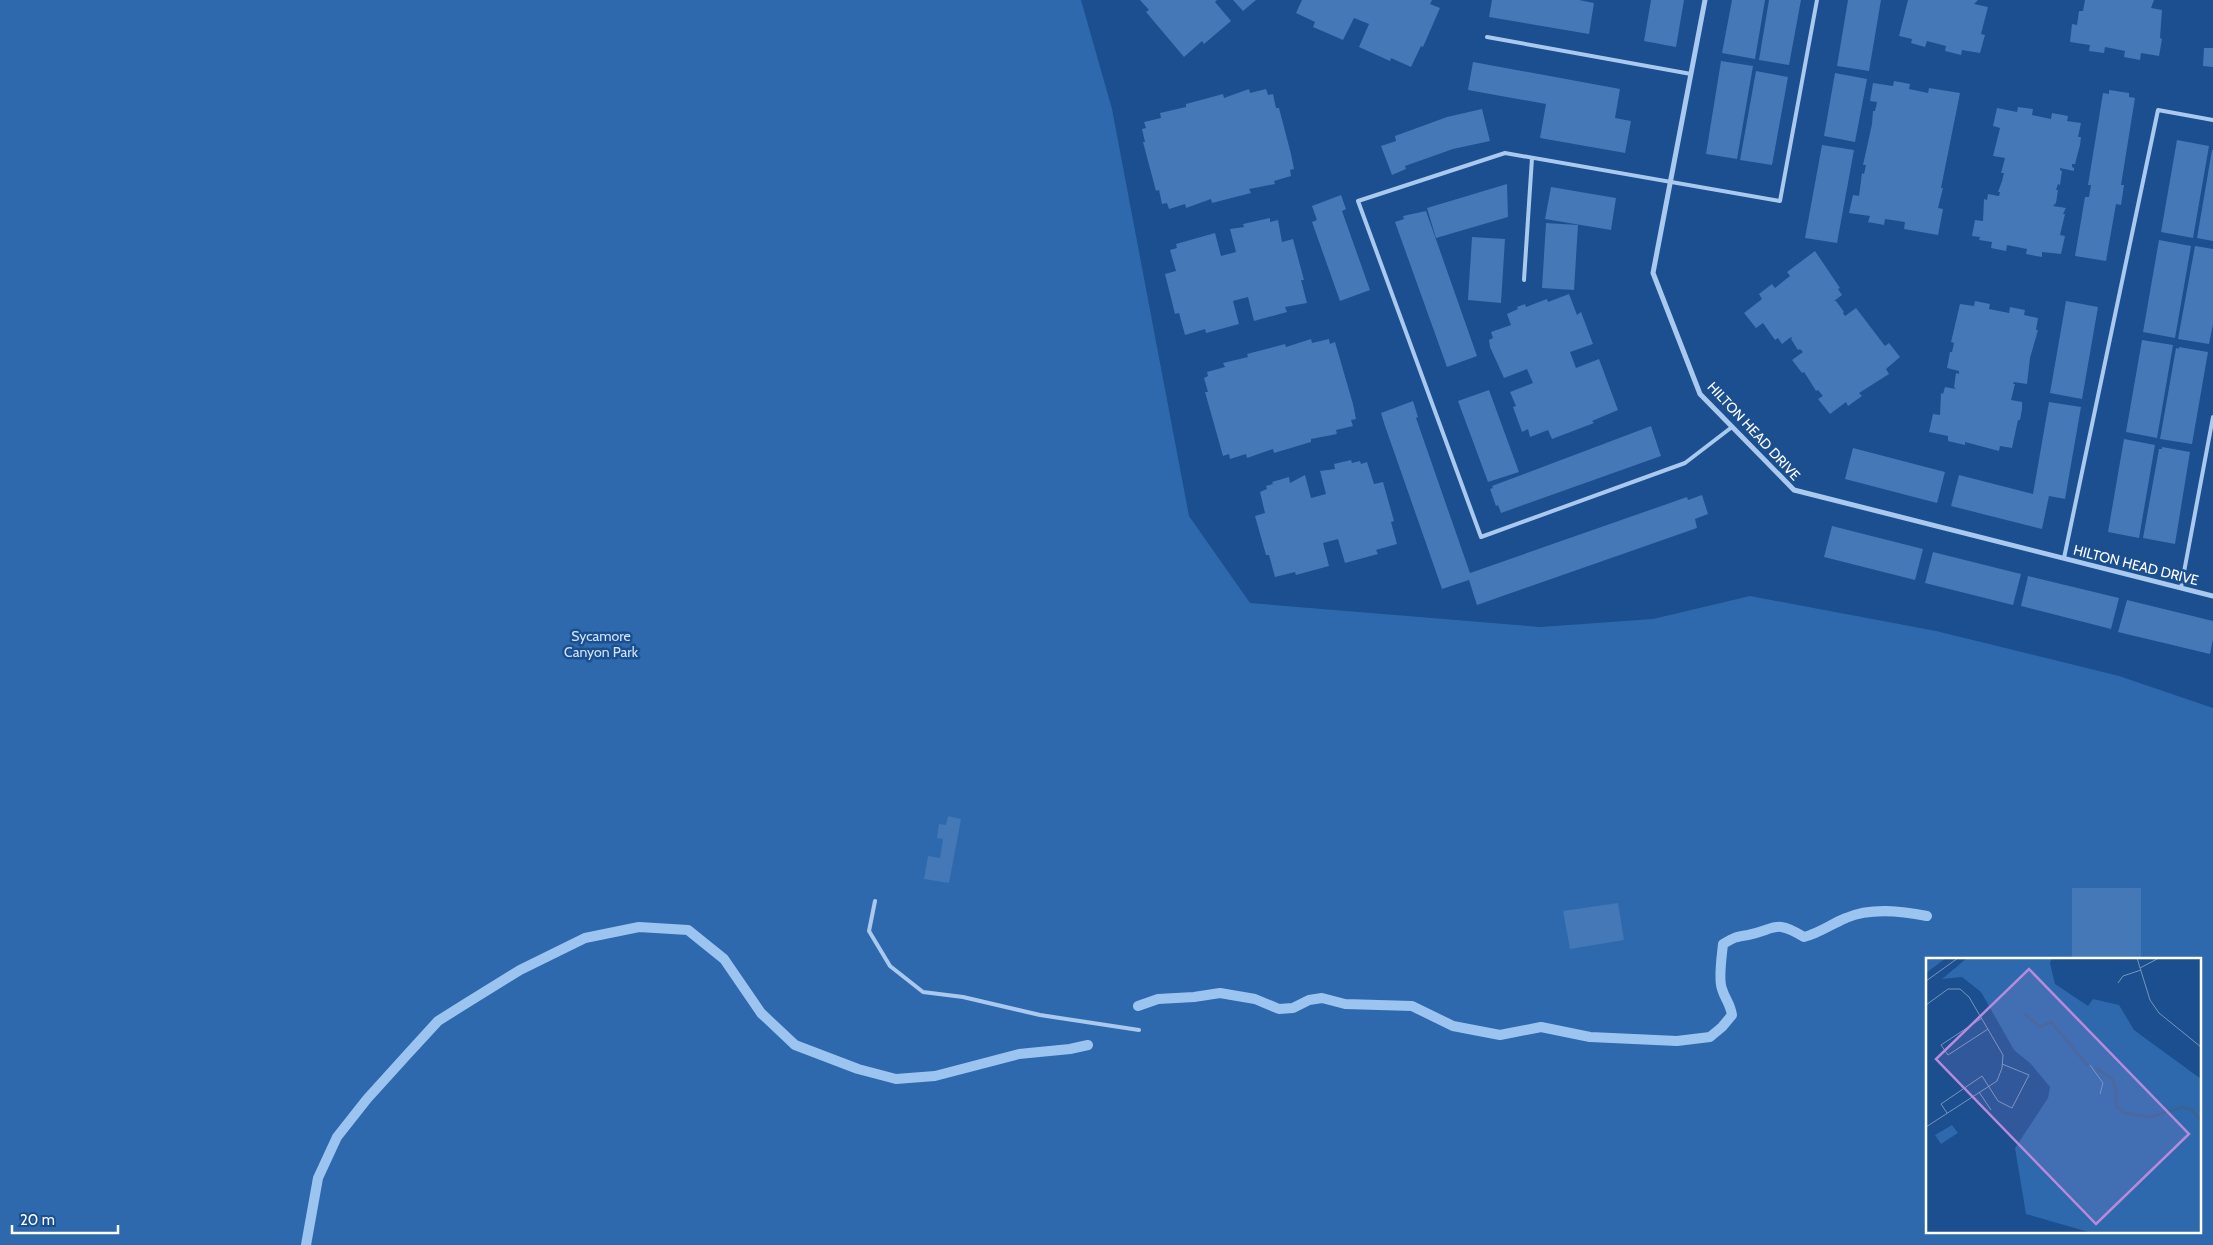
<svg xmlns="http://www.w3.org/2000/svg" width="2213" height="1245" viewBox="0 0 2213 1245" font-family="Cabin,sans-serif">
<style>
.green{fill:#2e69ad;fill-rule:evenodd}
.lines{fill:none;stroke-linecap:round;stroke-linejoin:round}
.stream{stroke:#9cc4f0;stroke-width:10}
.building{fill:#4478b7}
.lane{stroke:#a9c9ee;stroke-width:4}
.street{stroke:#a9c9ee;stroke-width:5}
.labels{text-anchor:middle;stroke-width:5;stroke-linejoin:round;paint-order:stroke}
.street-label{font-size:14px;fill:#fff;stroke:#1b4f8f}
.park-label{font-size:14px;fill:#cfe3fa;stroke:#1b4f8f}
.inset-river{fill:none;stroke:#3c6290;stroke-width:2.5}
.inset-road{fill:none;stroke:#7695bc;stroke-width:1}
.view{fill:#b68bdc;fill-opacity:0.15;stroke:#b68bdc;stroke-width:2.5}
.inset-edge{fill:none;stroke:#fff;stroke-width:2.5}
</style>
<rect width="100%" height="100%" fill="#1b4f8f"/>
<path class="green" d="M 0,0 L 1081,0 L 1112,109 L 1189,516 L 1250,603 L 1540,627 L 1653,619 L 1750,596 L 1936,631 L 2119,676 L 2213,708 L 2213,1245 L 0,1245 ZM 1927,959 L 2199,959 L 2199,1231 L 1927,1231 Z"/>
<g class="lines">
<g class="stream">
<path d="M 1138,1006 L 1158,999 L 1194,997 L 1220,993 L 1255,999 L 1279,1009 L 1293,1008 L 1309,1000 L 1322,998 L 1345,1004 L 1412,1006 L 1453,1026 L 1500,1035 L 1541,1027 L 1590,1037 L 1677,1041 L 1710,1037 L 1722,1027 L 1732,1015 C 1730,1003 1725,999 1722,989 C 1718,979 1722,955 1723,944 C 1735,937 1735,937 1748,935 C 1776,929 1775,919 1804,937 C 1820,933 1831,924 1846,918 C 1871,907 1902,911 1927,916"/>
<polyline points="306,1245 318,1178 337,1137 367,1099 405,1057 438,1021 465,1004 520,970 585,938 639,927 688,930 724,959 761,1013 795,1045 858,1069 896,1079 935,1076 1019,1054 1070,1049 1088,1045"/>
</g>
</g>
<g class="building">
<polygon points="1140,0 1217,0 1215,2 1231,21 1204,44 1202,41 1184,57 1146,12 1149,10"/>
<polygon points="1233,0 1256,0 1243,11"/>
<polygon points="1302,0 1432,0 1430,4 1440,8 1423,47 1421,46 1411,67 1391,58 1390,61 1359,47 1369,24 1354,18 1343,40 1313,27 1315,22 1296,13"/>
<polygon points="1492,0 1579,0 1594,3 1589,34 1489,17"/>
<polygon points="1651,0 1684,0 1676,47 1644,41"/>
<polygon points="1732,0 1765,0 1755,59 1722,53"/>
<polygon points="1769,0 1801,0 1789,65 1759,60"/>
<polygon points="1848,0 1881,0 1869,71 1837,66"/>
<polygon points="1908,0 1978,0 1974,4 1988,7 1981,34 1985,35 1980,53 1962,50 1961,55 1945,51 1946,46 1927,41 1925,47 1911,43 1912,39 1899,36"/>
<polygon points="2085,0 2154,0 2151,8 2162,10 2160,38 2162,39 2159,56 2141,53 2140,60 2124,57 2125,51 2105,47 2104,53 2089,51 2090,45 2070,42 2072,24 2077,25 2079,11 2083,11"/>
<polygon points="2204,48 2213,48 2213,67 2203,66"/>
<polygon points="1721,61 1753,66 1737,159 1706,154"/>
<polygon points="1473,62 1620,89 1615,118 1631,121 1625,153 1540,138 1546,104 1468,90"/>
<polygon points="1756,71 1788,77 1772,165 1740,160"/>
<polygon points="1835,73 1867,79 1855,142 1824,136"/>
<polygon points="1894,81 1910,84 1909,89 1928,93 1929,88 1960,93 1941,188 1943,188 1938,208 1943,209 1938,235 1904,229 1905,222 1885,219 1884,225 1868,222 1870,216 1849,213 1853,195 1859,196 1862,173 1864,174 1866,165 1863,165 1872,124 1873,111 1875,111 1877,102 1870,101 1873,83 1893,86"/>
<polygon points="1249,89 1250,93 1266,89 1268,95 1273,94 1276,108 1279,108 1291,154 1294,169 1290,170 1291,176 1274,181 1275,184 1249,189 1251,193 1212,203 1211,199 1186,208 1185,204 1169,209 1167,203 1162,204 1159,190 1156,191 1143,142 1145,142 1142,129 1146,128 1144,122 1161,118 1160,113 1186,107 1186,104 1223,94 1224,98"/>
<polygon points="2109,90 2129,93 2129,97 2135,98 2121,185 2124,185 2121,205 2116,204 2106,261 2075,256 2085,197 2089,197 2091,185 2088,185 2103,93 2109,94"/>
<polygon points="2018,107 2033,109 2032,115 2051,119 2052,113 2068,116 2067,121 2081,123 2078,137 2081,137 2080,145 2075,164 2072,164 2072,167 2074,168 2074,171 2060,168 2060,170 2062,171 2060,185 2058,184 2056,190 2058,190 2056,203 2053,206 2066,208 2063,214 2065,214 2060,235 2065,236 2061,254 2042,252 2042,257 2026,254 2027,249 2007,245 2006,251 1991,248 1992,242 1979,240 1980,237 1972,236 1975,220 1983,221 1984,199 1987,200 1988,194 1999,196 2000,192 1998,192 2002,181 2004,173 2001,173 2005,158 1993,156 2000,128 1993,126 1997,108 2017,112"/>
<polygon points="1482,109 1490,141 1453,149 1405,166 1406,169 1392,175 1381,146 1396,141 1395,136 1447,117"/>
<polygon points="2177,140 2209,146 2193,238 2161,232"/>
<polygon points="1822,145 1854,150 1837,243 1805,238"/>
<polygon points="2212,150 2213,150 2213,241 2197,238"/>
<polygon points="1507,184 1508,217 1436,238 1427,208"/>
<polygon points="1551,187 1616,198 1611,230 1545,219"/>
<polygon points="1341,195 1346,209 1342,211 1370,290 1340,301 1312,222 1317,220 1312,206"/>
<polygon points="1426,211 1477,356 1447,367 1395,222 1404,219 1403,216"/>
<polygon points="1270,218 1270,222 1278,220 1282,242 1293,239 1304,280 1301,280 1307,303 1285,307 1287,312 1254,321 1248,297 1233,301 1239,324 1206,333 1205,329 1185,335 1179,313 1175,314 1165,274 1176,271 1170,250 1177,248 1176,244 1215,233 1221,256 1236,252 1230,229 1244,227 1243,224"/>
<polygon points="1546,223 1578,225 1574,290 1542,288"/>
<polygon points="1472,237 1505,239 1501,303 1468,300"/>
<polygon points="2159,240 2191,246 2175,338 2143,332"/>
<polygon points="2195,246 2213,249 2213,324 2209,344 2178,339"/>
<polygon points="1815,251 1840,288 1838,289 1842,295 1834,301 1836,301 1844,312 1843,313 1845,316 1856,308 1885,346 1889,343 1900,357 1886,369 1889,374 1859,393 1862,396 1848,406 1846,402 1830,414 1818,399 1823,396 1818,390 1816,391 1808,378 1804,372 1802,373 1792,360 1803,352 1800,349 1798,350 1791,339 1792,338 1791,337 1782,344 1778,338 1775,340 1763,323 1756,328 1744,313 1762,299 1759,294 1772,284 1775,288 1790,276 1787,272"/>
<polygon points="1569,294 1577,315 1581,312 1593,344 1570,352 1576,368 1599,359 1618,410 1592,421 1594,423 1552,439 1548,430 1530,437 1528,429 1522,432 1513,407 1516,406 1510,392 1533,383 1527,369 1504,378 1490,347 1489,340 1493,338 1491,332 1511,325 1507,314 1518,309 1517,307 1525,304 1526,307 1547,299 1548,302"/>
<polygon points="1975,301 1990,304 1989,309 2009,313 2010,307 2025,310 2024,315 2038,318 2036,330 2038,330 2030,358 2027,384 2014,382 2013,384 2015,384 2011,400 2022,402 2022,409 2020,420 2018,420 2012,448 2000,446 1999,451 1965,442 1965,445 1948,441 1948,436 1929,432 1933,414 1940,415 1941,393 1943,394 1945,387 1956,389 1954,387 1956,373 1959,374 1959,371 1947,368 1950,352 1952,352 1954,343 1951,342 1960,304 1974,306"/>
<polygon points="2066,301 2098,307 2082,399 2050,393"/>
<polygon points="1311,339 1312,343 1329,339 1330,344 1335,342 1353,404 1356,419 1351,420 1353,426 1336,430 1337,434 1311,439 1311,442 1274,453 1273,449 1247,458 1246,454 1230,459 1229,454 1223,456 1205,392 1208,392 1204,378 1208,376 1207,372 1225,367 1223,363 1248,357 1247,354 1285,344 1286,347"/>
<polygon points="2142,340 2173,345 2157,438 2126,432"/>
<polygon points="2179,347 2208,352 2192,444 2160,439 2176,348 2179,349"/>
<polygon points="1489,390 1519,472 1488,482 1458,401"/>
<polygon points="1413,401 1418,417 1416,418 1470,573 1687,497 1688,500 1702,495 1708,514 1695,519 1697,528 1477,605 1469,580 1442,589 1385,426 1381,413"/>
<polygon points="2049,402 2081,407 2065,499 2049,496 2042,529 1951,506 1959,475 2033,494"/>
<polygon points="1651,426 1661,456 1501,513 1498,505 1496,506 1490,489 1493,488 1492,486"/>
<polygon points="2124,439 2155,445 2139,538 2108,532"/>
<polygon points="2162,447 2190,452 2175,544 2143,538 2159,449 2162,449"/>
<polygon points="1853,448 1945,472 1937,503 1845,479"/>
<polygon points="1351,460 1352,463 1360,461 1361,464 1367,462 1374,484 1383,482 1394,521 1391,522 1397,544 1376,550 1378,554 1345,563 1338,539 1323,543 1329,566 1296,575 1295,572 1275,577 1269,555 1266,555 1255,516 1265,513 1260,492 1267,489 1266,486 1273,484 1272,482 1289,477 1290,483 1305,475 1311,498 1326,494 1320,471 1335,469 1334,464"/>
<polygon points="1832,526 1923,549 1915,580 1824,557"/>
<polygon points="1933,552 2021,574 2013,605 1925,583"/>
<polygon points="2028,576 2119,598 2111,629 2021,606"/>
<polygon points="2127,600 2213,621 2213,639 2210,654 2118,632"/>
<polygon points="948,816 961,819 949,883 924,879 928,856 940,858 943,839 937,838 939,824 946,825"/>
<rect x="2072" y="888" width="69" height="71"/>
<polygon points="1618,903 1624,940 1570,949 1563,911"/>
</g>
<g class="lines">
<g class="lane">
<polyline points="1487,37 1691,74"/>
<polyline points="1524,280 1532,158"/>
<polyline points="1732,427 1685,463 1481,537 1358,201 1505,153 1780,201 1817,0"/>
<polyline points="2064,558 2158,110 2213,120"/>
<polyline points="2181,588 2213,417"/>
<polyline points="875,901 869,931 890,966 923,992 963,997 1040,1015 1139,1030"/>
</g>
<polyline class="street" points="1705,0 1653,273 1700,394 1794,490 2213,596"/>
</g>
<g class="labels">
<g class="street-label">
<text transform="translate(1754 431) rotate(47)" y="5">HILTON HEAD DRIVE</text>
<text transform="translate(2136 565) rotate(14)" y="5">HILTON HEAD DRIVE</text>
</g>
<g class="park-label">
<text x="601" y="641">Sycamore<tspan x="601" dy="16">Canyon Park</tspan></text>
</g>
</g>
<g transform="translate(1926 958)">
<rect width="275" height="275" fill="#1b4f8f"/>
<path d="M 0,0 L 20,0 L 0,15 ZM 41,0 L 126,0 L 124,5 L 129,26 L 162,48 L 167,41 L 193,47 L 208,72 L 275,121 L 275,275 L 166,275 L 100,256 L 89,190 L 122,140 L 124,129 L 105,106 L 88,92 L 55,34 L 36,19 L 16,21 ZM 26,167 L 32,175 L 15,186 L 9,177 Z" fill="#2e69ad"/>
<path class="inset-river" d="M 99,56 L 114,69 L 125,64 L 162,108M 169,109 L 186,121 L 190,131 L 190,148 L 198,155 L 225,159 L 256,149 L 266,152 L 275,163"/>
<path class="inset-road" d="M 211,0 L 224,42 L 233,55 L 275,89M 214,10 L 233,0M 0,23 L 32,0M 192,25 L 197,18 L 215,12M 0,47 L 22,31 L 34,31 L 43,39 L 77,97 L 76,110 L 71,123 L 0,169M 56,60 L 15,87 L 22,97 L 62,71M 164,107 L 177,125 L 174,136M 53,134 L 65,152M 21,155 L 15,146 L 56,118 L 72,143 L 86,150 L 103,117 L 76,106"/>
<path class="view" d="M 103,11 L 263,176 L 170,266 L 10,101 Z"/>
<rect width="275" height="275" class="inset-edge"/>
</g>
<path d="M12 1225v8h106v-8" fill="none" stroke="#ffffff" stroke-width="2.5"/>
<text x="20" y="1225" font-size="15" fill="#ffffff" stroke="#1b4f8f" stroke-width="4" paint-order="stroke">20 m</text>
</svg>
